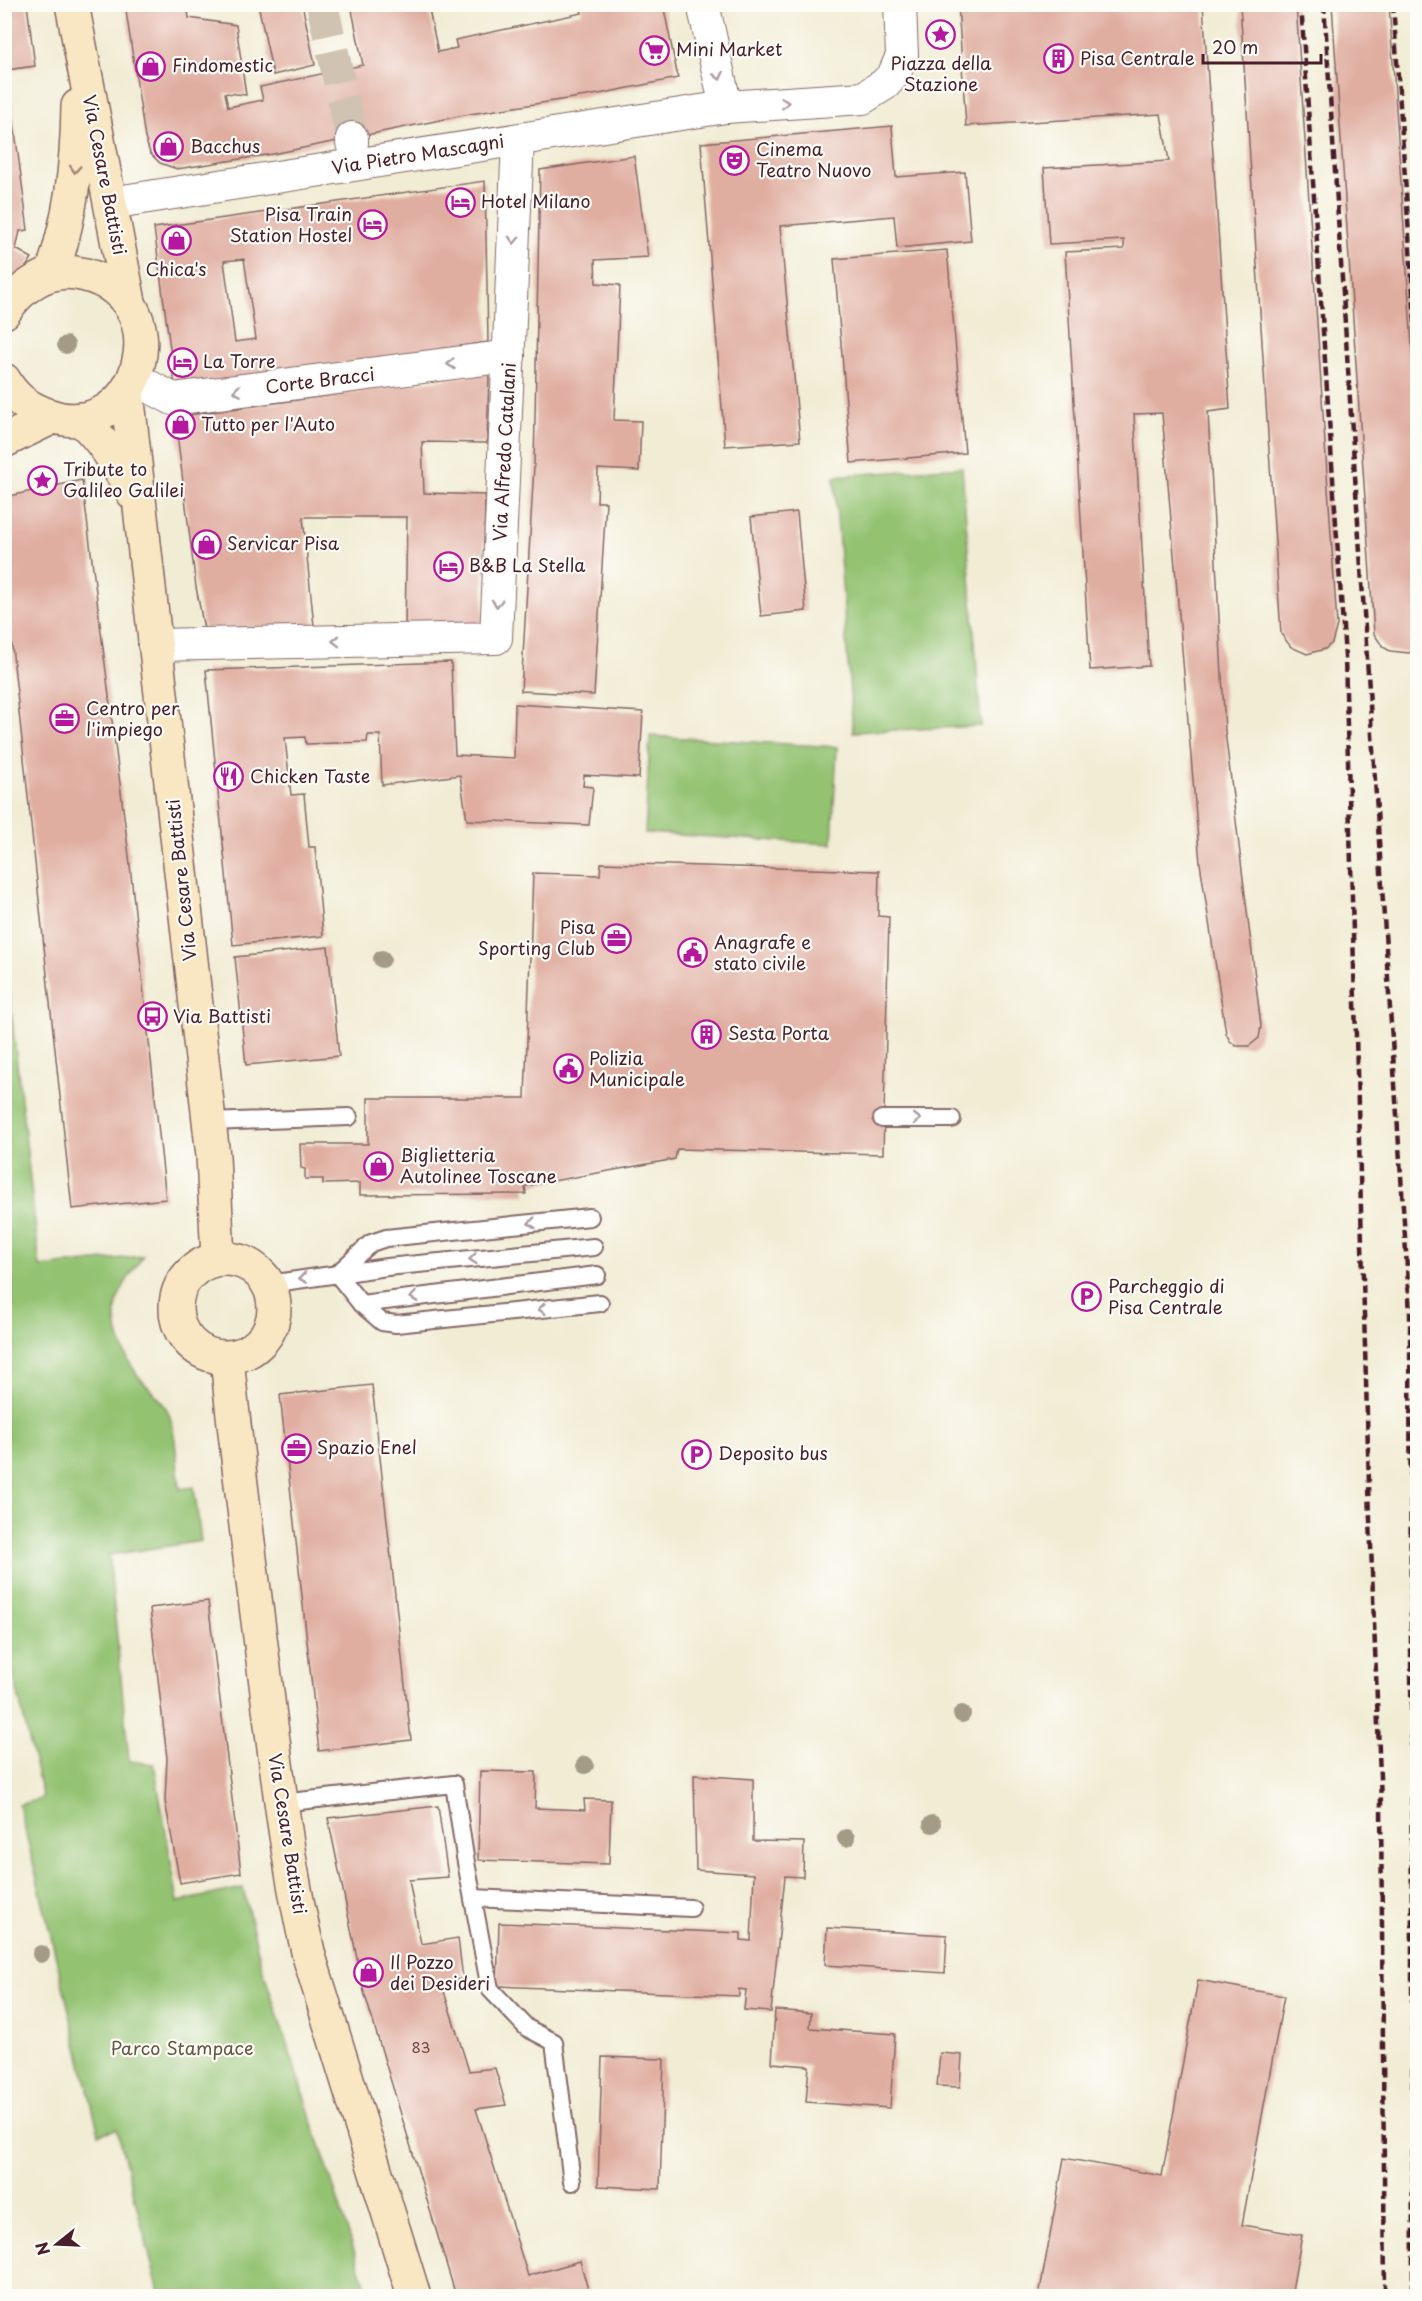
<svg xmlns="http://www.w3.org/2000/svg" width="1422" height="2301" viewBox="0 0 1422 2301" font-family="'Playpen Sans',sans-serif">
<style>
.green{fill:#93c271;stroke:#6e704e;stroke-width:1.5}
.building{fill:#e0aea1;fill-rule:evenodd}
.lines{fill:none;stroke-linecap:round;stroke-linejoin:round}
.street-tunnel{stroke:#d0c3b2;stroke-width:32;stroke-dasharray:32 16;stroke-linecap:butt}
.lane-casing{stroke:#846766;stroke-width:20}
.street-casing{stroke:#846766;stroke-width:34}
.secondary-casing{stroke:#846766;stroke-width:36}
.lane{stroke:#fff;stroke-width:16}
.street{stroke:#fff;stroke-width:32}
.secondary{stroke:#f9e7c3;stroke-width:33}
.rail{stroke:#4a1f2b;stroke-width:4.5;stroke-dasharray:9 4.5;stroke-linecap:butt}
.tree{fill:#a39b85}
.oneway{stroke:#ae9aa0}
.oneway2{stroke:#a28377}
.labels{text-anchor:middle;stroke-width:4.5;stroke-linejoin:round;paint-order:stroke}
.number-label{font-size:15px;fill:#704348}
.poi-label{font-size:18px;fill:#4a1f2b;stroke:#fdfcf7;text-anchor:start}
.street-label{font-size:18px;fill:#4a1f2b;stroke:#fdfcf7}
.park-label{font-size:18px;fill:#645844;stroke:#fdfcf7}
</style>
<rect width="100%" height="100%" fill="#fdfcf7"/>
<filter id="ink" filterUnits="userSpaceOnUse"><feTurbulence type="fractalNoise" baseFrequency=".0167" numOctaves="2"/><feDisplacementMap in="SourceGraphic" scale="12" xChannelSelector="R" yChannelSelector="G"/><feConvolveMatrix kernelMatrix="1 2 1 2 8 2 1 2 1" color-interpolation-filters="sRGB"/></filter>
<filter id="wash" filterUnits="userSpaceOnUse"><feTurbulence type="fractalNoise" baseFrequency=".008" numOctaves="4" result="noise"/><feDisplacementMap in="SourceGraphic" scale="24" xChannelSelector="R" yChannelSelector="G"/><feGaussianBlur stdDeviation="1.35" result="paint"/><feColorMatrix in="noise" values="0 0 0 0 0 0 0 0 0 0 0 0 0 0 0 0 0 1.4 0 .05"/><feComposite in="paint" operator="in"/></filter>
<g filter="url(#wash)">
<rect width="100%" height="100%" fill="#f1ecd4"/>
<g class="green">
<polygon points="962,467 981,726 853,732 834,476"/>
<polygon points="650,736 837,747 832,844 645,833"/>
<path d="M 4,948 L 40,1267 L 143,1256 C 133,1271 118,1290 116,1309 C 114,1332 125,1358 139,1377 C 148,1388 162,1399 168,1412 C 176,1429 177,1468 180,1489 L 194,1487 L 201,1541 L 109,1555 L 129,1761 L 154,1764 L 178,1902 L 243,1888 L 261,1964 L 369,2296 L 160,2296 L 117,2129 L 99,2134 L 19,1805 L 43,1798 L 4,1636 Z"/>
</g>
<g id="blocks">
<g class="building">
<polygon points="4,4 27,4 35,66 7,70 28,230 20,231 16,249 32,258 4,302"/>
<polygon points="125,4 187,4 189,18 236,25 246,95 225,93 228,107 263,100 260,87 363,65 351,5 428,5 438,52 457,48 455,40 582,13 580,4 663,4 678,78 599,94 470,114 273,154 177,169 160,163 150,153 145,138"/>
<polygon points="258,4 302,4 315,65 273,75"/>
<polygon points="958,4 1203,4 1230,409 1208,412 1225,731 1261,1026 1259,1038 1249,1046 1236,1046 1230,1041 1226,1033 1200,863 1162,413 1134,414 1149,666 1090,670 1065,252 1124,249 1124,240 1049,244 1044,168 1169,161 1161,114 966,126"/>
<polygon points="1240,4 1296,4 1337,625 1332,643 1325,649 1307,654 1291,647 1281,634"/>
<polygon points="1332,4 1389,4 1418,436 1418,649 1409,653 1390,651 1383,647 1374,634"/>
<polygon points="892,126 896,177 965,172 971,241 897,248 894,216 780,226 800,441 725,446 701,143"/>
<polygon points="634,156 648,257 595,260 596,283 620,285 614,420 641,421 639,471 598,469 597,502 606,502 594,695 521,691 534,466 540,170"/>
<path d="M 485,181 L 488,342 L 262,376 L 175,386 L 154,228 ZM 244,259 L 256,339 L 235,342 L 224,261 Z"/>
<polygon points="947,250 965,453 851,463 834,259"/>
<polygon points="489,373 487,443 422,442 424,493 485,495 483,627 405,626 407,517 303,517 314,626 204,629 196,587 175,417"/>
<polygon points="82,480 129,856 166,1199 72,1209 5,581 5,497"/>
<polygon points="797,512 806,611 761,616 751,517"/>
<polygon points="451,662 455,755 514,758 515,704 643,712 639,778 584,775 583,786 593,787 589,825 467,820 460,775 382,785 380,735 368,735 367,742 306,744 305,737 285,738 291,795 304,794 309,847 315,847 323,936 233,945 206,670"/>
<polygon points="601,863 879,871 878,916 889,917 883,1154 677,1149 675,1159 525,1186 526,1194 360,1195 360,1183 323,1184 323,1179 305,1179 305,1169 301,1168 300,1144 368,1144 368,1098 525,1098 533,873 600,875"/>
<polygon points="328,947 339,1056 246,1065 235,957"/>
<polygon points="372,1385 411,1740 319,1751 280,1395"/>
<polygon points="208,1601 241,1873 180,1883 165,1801 167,1758 150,1608"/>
<polygon points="480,1771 536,1772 535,1808 585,1810 584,1799 611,1800 609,1864 478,1860"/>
<polygon points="694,1775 753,1779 753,1841 804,1842 803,1877 785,1876 771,2012 744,2010 746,1990 739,1989 739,1996 497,1986 499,1923 741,1933 741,1940 751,1941 754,1874 696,1870"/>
<polygon points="438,1806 448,1877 409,1880 421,1944 458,1938 463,1979 441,1982 469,2071 495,2068 506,2105 476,2109 528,2276 580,2261 589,2293 575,2296 456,2296 364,1992 328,1818"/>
<polygon points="827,1928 947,1935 945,1973 825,1965"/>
<polygon points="1198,1980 1284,1996 1242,2225 1302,2235 1291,2296 1039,2296 1064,2158 1162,2176"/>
<polygon points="775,2010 811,2013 810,2028 895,2034 890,2108 806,2102 809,2066 772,2063"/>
<polygon points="940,2053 962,2055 960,2087 937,2086"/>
<polygon points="602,2057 664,2059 660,2189 598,2186"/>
</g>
</g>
</g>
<g filter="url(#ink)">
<use href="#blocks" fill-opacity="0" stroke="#846766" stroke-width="1.5"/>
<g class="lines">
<polyline class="street-tunnel" points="322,4 352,138"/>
<defs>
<g id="lane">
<polyline points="882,1119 952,1119"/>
<polyline points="209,1122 349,1117"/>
<polyline points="337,1274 361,1304 382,1322 396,1324 600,1303"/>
<polyline points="337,1274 371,1243 386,1238 590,1217"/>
<polyline points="269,1284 387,1267 594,1247"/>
<polyline points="361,1304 597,1275"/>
<polyline points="281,1803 454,1784 465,1857 490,1989 527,2028 554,2042 572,2182"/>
<polyline points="473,1898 691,1908"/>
</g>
<g id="street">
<polyline points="703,4 726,107"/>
<polyline points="352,138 352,143"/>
<polyline points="110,203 726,107 863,98 885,84 894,74 902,56 900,4"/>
<polyline points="135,379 173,399 509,356"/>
<polyline points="154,645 496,638 518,140"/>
</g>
<g id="secondary">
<polyline points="72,4 129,302"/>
<path d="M 52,274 C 71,215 77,169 78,106"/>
<path d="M 4,312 C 20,288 46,268 76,273 C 187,291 141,452 45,414 C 27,407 14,398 4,380"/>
<polyline points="127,392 213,1156 218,1259"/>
<path d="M 80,419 C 104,440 117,465 133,493"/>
<polyline points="4,441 53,417"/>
<circle cx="225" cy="1308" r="49"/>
<path d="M 227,1358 C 238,1470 253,1581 267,1692 C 278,1780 288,1869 309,1956 L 414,2296"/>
</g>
</defs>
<use href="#lane" class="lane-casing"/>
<use href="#street" class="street-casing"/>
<use href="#secondary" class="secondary-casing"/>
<use href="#lane" class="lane"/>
<use href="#street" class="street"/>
<use href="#secondary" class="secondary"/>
<g class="rail">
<polyline points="1301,4 1345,657 1370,1519 1381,1803 1385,2296"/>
<polyline points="1324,4 1410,1313 1413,2296"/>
<polyline points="1393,4 1418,365"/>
</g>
</g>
<g class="tree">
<circle cx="66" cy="345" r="9"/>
<circle cx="382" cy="959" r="9"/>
<circle cx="962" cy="1714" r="9"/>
<circle cx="585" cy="1765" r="9"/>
<circle cx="932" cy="1824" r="9"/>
<circle cx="846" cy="1838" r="9"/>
<circle cx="41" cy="1954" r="9"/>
</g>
<defs><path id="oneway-chevron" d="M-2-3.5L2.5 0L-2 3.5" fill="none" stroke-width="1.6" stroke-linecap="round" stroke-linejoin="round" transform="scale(1.5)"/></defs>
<g class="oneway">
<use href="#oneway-chevron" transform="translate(719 76) rotate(77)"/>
<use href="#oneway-chevron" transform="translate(785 103) rotate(-4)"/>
<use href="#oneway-chevron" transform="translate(514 240) rotate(92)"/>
<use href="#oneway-chevron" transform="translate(451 364) rotate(173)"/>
<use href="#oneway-chevron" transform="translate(237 391) rotate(173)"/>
<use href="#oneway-chevron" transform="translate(497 603) rotate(93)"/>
<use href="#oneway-chevron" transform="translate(336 641) rotate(179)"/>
<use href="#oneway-chevron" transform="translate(917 1119)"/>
<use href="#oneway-chevron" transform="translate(532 1223) rotate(174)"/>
<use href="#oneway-chevron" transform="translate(473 1259) rotate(174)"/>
<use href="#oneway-chevron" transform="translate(303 1278) rotate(171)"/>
<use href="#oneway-chevron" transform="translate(414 1297) rotate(173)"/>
<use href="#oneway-chevron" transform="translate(542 1309) rotate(174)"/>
</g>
<use class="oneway2" href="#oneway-chevron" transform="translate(75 169) rotate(94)"/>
</g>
<defs>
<symbol id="sight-ring" viewBox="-11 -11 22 22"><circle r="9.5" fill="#fdfcf7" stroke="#b5179e" stroke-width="1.5"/><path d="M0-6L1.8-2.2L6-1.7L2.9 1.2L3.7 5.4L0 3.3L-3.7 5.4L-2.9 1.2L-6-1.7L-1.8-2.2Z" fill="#b5179e"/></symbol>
<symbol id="supermarket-ring" viewBox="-11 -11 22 22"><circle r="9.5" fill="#fdfcf7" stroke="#b5179e" stroke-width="1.5"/><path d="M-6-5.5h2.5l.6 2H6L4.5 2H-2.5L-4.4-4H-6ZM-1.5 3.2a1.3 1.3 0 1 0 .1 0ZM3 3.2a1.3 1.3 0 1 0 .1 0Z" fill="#b5179e"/></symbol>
<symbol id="building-ring" viewBox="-11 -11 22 22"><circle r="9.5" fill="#fdfcf7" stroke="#b5179e" stroke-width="1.5"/><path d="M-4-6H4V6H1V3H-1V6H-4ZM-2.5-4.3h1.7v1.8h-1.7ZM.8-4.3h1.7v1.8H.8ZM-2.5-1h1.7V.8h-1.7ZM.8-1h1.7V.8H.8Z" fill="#b5179e"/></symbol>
<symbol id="shop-ring" viewBox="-11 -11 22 22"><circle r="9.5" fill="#fdfcf7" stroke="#b5179e" stroke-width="1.5"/><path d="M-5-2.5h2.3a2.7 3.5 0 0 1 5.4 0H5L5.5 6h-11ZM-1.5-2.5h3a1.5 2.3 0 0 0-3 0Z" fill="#b5179e"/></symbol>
<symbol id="theatre-ring" viewBox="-11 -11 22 22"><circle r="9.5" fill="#fdfcf7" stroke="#b5179e" stroke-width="1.5"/><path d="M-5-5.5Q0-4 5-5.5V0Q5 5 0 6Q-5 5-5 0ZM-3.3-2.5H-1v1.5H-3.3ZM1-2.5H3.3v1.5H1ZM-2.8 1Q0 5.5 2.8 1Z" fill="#b5179e"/></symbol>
<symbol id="hotel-ring" viewBox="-11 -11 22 22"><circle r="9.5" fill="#fdfcf7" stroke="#b5179e" stroke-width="1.5"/><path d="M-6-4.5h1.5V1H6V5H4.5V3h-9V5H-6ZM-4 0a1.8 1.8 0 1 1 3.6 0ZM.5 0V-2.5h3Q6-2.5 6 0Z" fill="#b5179e"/></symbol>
<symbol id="office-ring" viewBox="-11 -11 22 22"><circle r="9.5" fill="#fdfcf7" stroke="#b5179e" stroke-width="1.5"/><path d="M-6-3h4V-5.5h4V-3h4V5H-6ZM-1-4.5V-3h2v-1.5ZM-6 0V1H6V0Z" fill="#b5179e"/></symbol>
<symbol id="restaurant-ring" viewBox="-11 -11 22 22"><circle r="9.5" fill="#fdfcf7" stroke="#b5179e" stroke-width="1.5"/><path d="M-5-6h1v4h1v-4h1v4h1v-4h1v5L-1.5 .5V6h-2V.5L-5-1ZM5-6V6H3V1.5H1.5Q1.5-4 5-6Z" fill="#b5179e"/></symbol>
<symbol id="civic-ring" viewBox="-11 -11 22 22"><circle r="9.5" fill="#fdfcf7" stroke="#b5179e" stroke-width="1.5"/><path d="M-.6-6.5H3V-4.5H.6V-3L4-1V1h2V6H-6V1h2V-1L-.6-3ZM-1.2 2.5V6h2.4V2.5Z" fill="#b5179e"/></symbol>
<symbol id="bus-ring" viewBox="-11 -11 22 22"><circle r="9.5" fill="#fdfcf7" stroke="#b5179e" stroke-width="1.5"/><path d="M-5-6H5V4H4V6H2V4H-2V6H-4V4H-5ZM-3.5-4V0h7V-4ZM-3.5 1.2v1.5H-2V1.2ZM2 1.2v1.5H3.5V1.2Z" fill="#b5179e"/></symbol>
<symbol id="parking-ring" viewBox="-11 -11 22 22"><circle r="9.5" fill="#fdfcf7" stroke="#b5179e" stroke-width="1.5"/><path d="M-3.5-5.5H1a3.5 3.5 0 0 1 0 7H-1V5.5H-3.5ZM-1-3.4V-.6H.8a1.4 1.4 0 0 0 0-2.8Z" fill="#b5179e"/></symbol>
</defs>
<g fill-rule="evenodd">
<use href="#sight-ring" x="924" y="18" width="33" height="33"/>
<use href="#supermarket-ring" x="638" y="34" width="33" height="33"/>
<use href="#building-ring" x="1042" y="42" width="33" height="33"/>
<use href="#shop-ring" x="134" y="50" width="33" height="33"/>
<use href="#shop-ring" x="152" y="130" width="33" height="33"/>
<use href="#theatre-ring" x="718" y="144" width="33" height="33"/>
<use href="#hotel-ring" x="444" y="186" width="33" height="33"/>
<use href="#hotel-ring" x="356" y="208" width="33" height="33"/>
<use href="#shop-ring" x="160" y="224" width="33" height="33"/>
<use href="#hotel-ring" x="166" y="346" width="33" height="33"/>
<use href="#shop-ring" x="164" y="408" width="33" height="33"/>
<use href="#sight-ring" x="26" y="464" width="33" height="33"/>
<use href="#shop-ring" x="190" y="528" width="33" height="33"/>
<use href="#hotel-ring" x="432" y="550" width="33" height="33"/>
<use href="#office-ring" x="48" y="702" width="33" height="33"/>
<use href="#restaurant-ring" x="212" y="760" width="33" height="33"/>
<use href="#office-ring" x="600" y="922" width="33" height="33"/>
<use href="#civic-ring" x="676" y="936" width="33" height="33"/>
<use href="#bus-ring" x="136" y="1000" width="33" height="33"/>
<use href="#building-ring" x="690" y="1018" width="33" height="33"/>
<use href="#civic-ring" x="552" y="1052" width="33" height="33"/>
<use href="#shop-ring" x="362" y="1150" width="33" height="33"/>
<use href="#parking-ring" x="1070" y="1280" width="33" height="33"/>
<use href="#office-ring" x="280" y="1432" width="33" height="33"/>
<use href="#parking-ring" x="680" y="1438" width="33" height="33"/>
<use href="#shop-ring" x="352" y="1956" width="33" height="33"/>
</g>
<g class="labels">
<g class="number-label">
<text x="421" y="2053">83</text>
</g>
<g class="poi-label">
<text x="676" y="56">Mini Market</text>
<text x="1080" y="65">Pisa Centrale</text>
<text x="941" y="70" text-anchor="middle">Piazza della<tspan x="941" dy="21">Stazione</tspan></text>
<text x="172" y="72">Findomestic</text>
<text x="190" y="153">Bacchus</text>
<text x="756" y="156">Cinema<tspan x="756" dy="21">Teatro Nuovo</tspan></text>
<text x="481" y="208">Hotel Milano</text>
<text x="352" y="221" text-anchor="end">Pisa Train<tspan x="352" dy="21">Station Hostel</tspan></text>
<text x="176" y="276" text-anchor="middle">Chica's</text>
<text x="203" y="368">La Torre</text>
<text x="201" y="431">Tutto per l'Auto</text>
<text x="63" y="476">Tribute to<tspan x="63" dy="21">Galileo Galilei</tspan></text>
<text x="227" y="550">Servicar Pisa</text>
<text x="469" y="572">B&amp;B La Stella</text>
<text x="86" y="715">Centro per<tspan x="86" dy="21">l'impiego</tspan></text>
<text x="250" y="783">Chicken Taste</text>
<text x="595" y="934" text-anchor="end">Pisa<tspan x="595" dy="21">Sporting Club</tspan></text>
<text x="714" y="949">Anagrafe e<tspan x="714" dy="21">stato civile</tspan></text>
<text x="173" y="1023">Via Battisti</text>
<text x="728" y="1040">Sesta Porta</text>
<text x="589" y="1065">Polizia<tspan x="589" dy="21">Municipale</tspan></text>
<text x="400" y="1162">Biglietteria<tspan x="400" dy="21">Autolinee Toscane</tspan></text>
<text x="1108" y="1293">Parcheggio di<tspan x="1108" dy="21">Pisa Centrale</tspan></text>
<text x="317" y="1454">Spazio Enel</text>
<text x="718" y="1460">Deposito bus</text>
<text x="390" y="1969">Il Pozzo<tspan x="390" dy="21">dei Desideri</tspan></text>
</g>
<g class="street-label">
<text transform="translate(418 155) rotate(-9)" y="6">Via Pietro Mascagni</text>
<text transform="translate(104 175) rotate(79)" y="6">Via Cesare Battisti</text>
<text transform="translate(320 381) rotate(-7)" y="6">Corte Bracci</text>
<text transform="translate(505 452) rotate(-87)" y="6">Via Alfredo Catalani</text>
<text transform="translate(182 880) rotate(-96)" y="6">Via Cesare Battisti</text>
<text transform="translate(287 1834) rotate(81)" y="6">Via Cesare Battisti</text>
</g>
<g class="park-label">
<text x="182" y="2055">Parco Stampace</text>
</g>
</g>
<rect width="1422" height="2301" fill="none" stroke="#fdfcf7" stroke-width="24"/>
<g transform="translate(57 2244) rotate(252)" stroke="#fdfcf7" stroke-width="4.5" paint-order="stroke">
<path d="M0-4.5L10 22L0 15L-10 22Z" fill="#4a1f2b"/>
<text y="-9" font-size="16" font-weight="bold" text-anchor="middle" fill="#4a1f2b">N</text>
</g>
<path d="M1203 54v9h118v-9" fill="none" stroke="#4a1f2b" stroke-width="3"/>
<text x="1212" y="54" font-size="18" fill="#4a1f2b" stroke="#fdfcf7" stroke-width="4.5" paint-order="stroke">20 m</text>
</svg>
